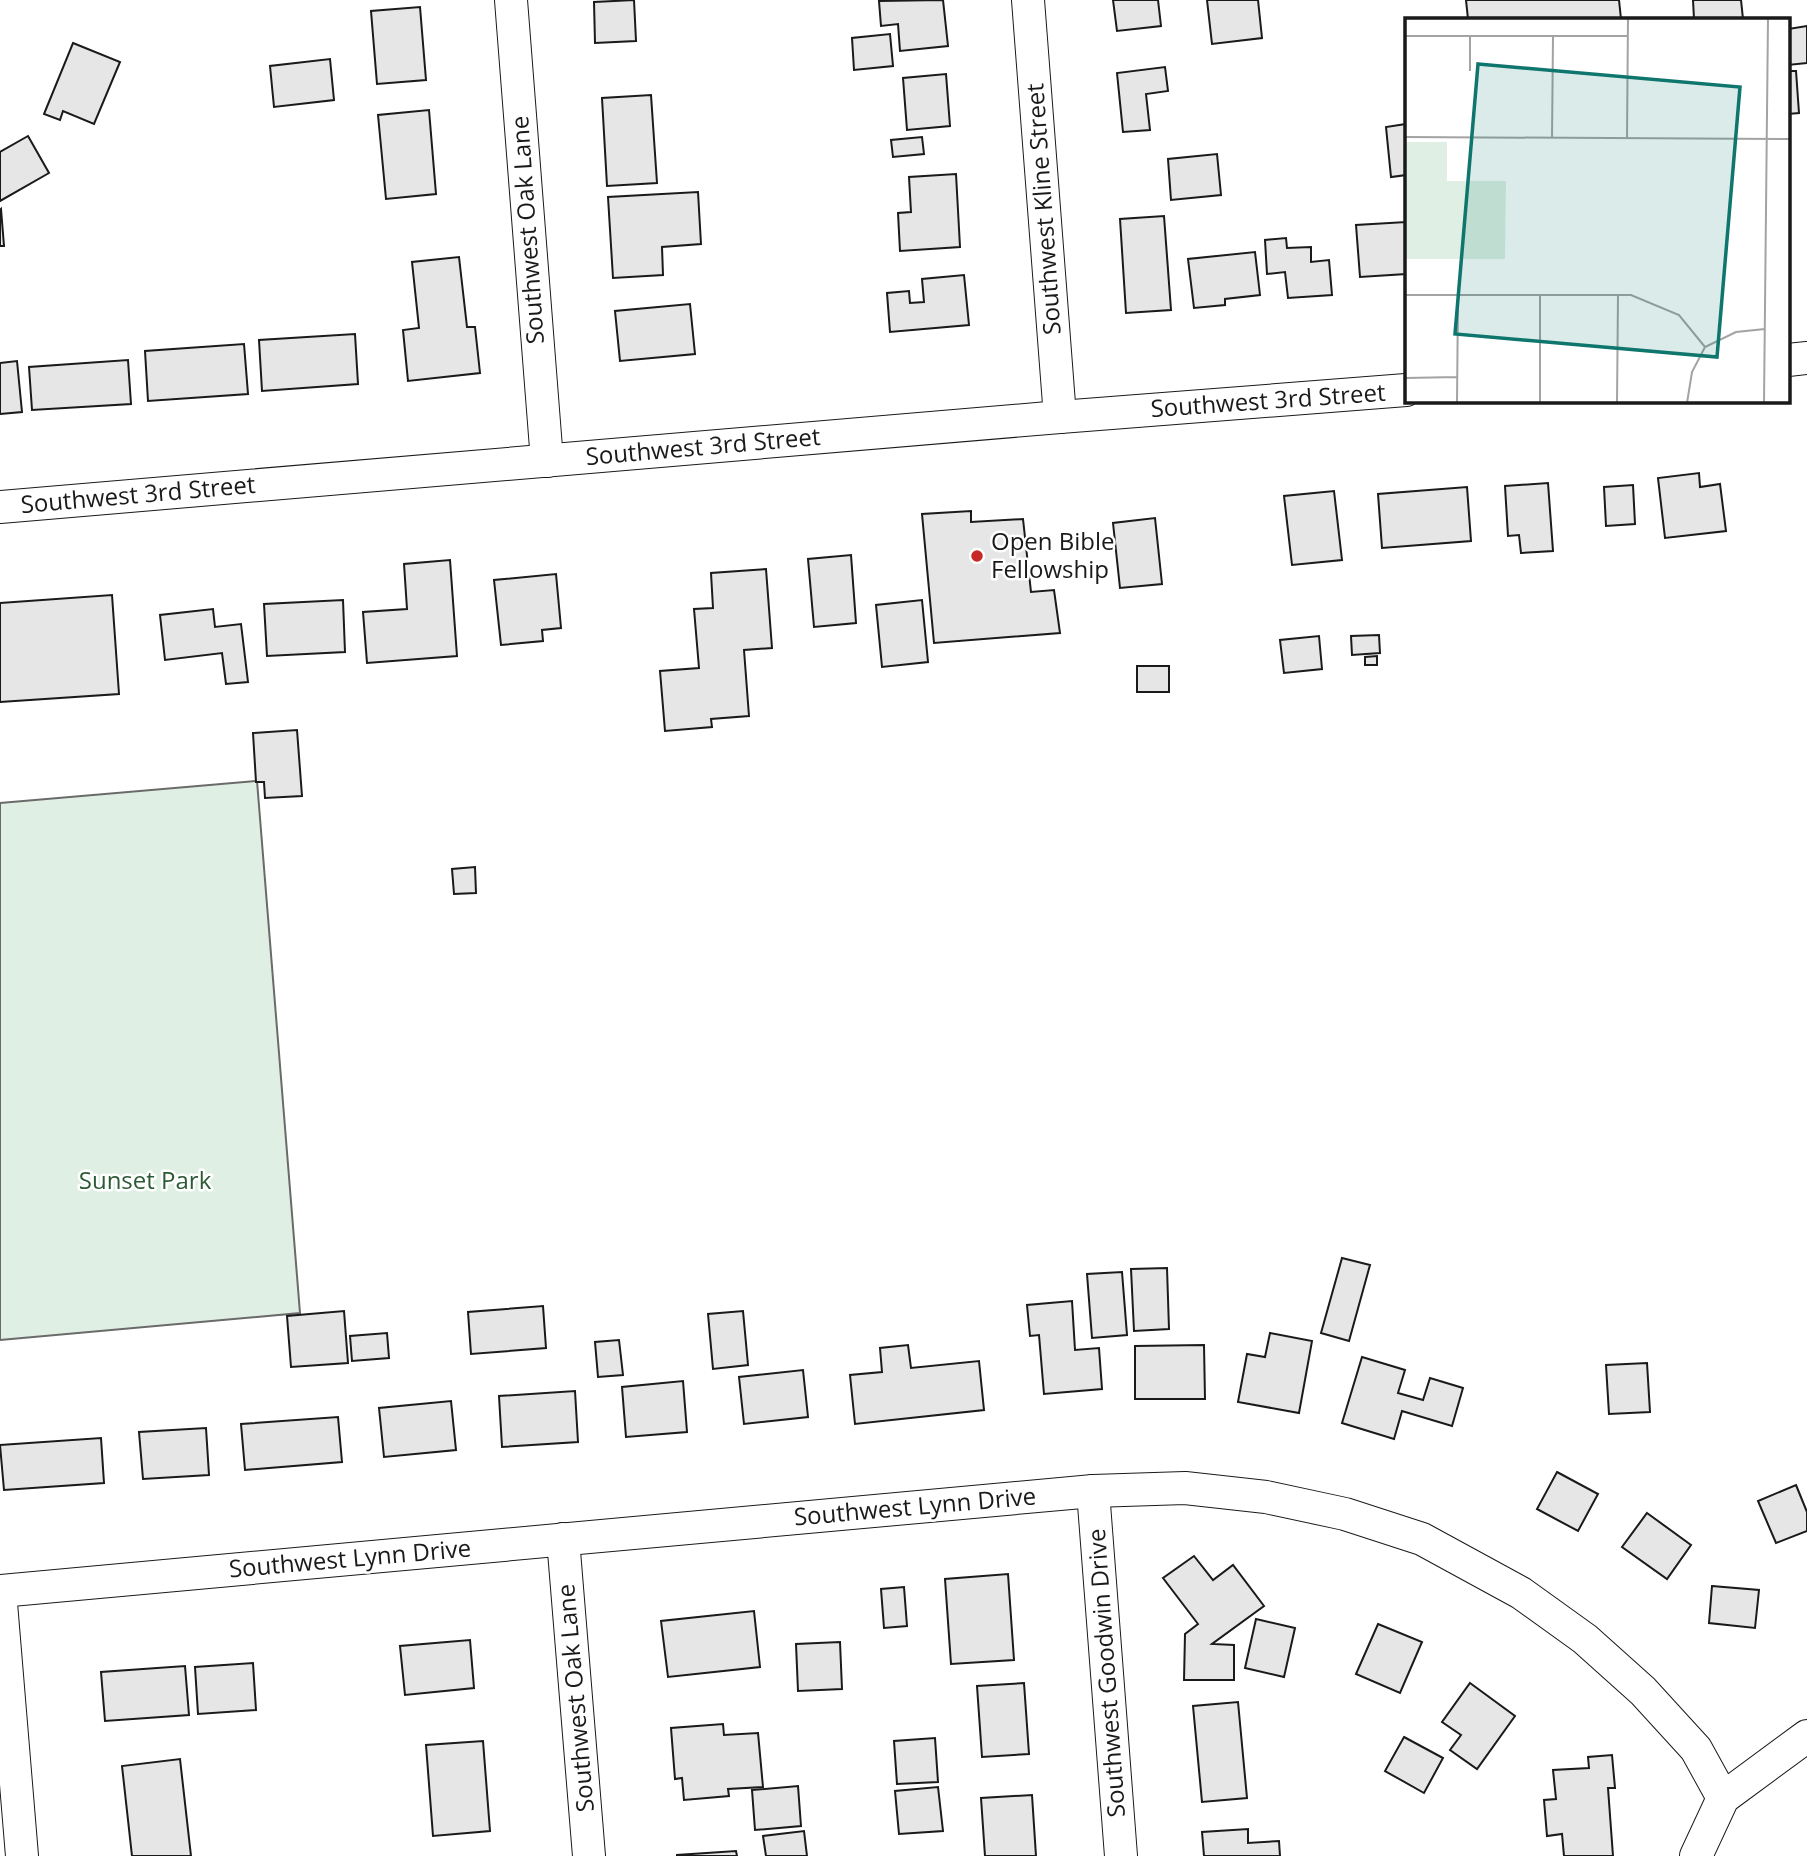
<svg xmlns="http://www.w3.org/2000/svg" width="1807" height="1856" viewBox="0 0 1807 1856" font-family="'Open Sans',sans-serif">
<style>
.green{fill:#e0efe3;stroke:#6a6a6a;stroke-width:2}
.building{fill:#e6e6e6;stroke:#1a1a1a;stroke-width:2}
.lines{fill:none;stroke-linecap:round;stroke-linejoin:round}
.minor-casing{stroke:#1a1a1a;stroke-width:34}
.minor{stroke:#fff;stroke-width:32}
.poi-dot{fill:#c62828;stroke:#fff;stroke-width:2.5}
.labels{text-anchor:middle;stroke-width:5;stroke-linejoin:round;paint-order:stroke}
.street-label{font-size:24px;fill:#1a1a1a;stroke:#fff}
.poi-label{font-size:24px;fill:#1a1a1a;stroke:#fff;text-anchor:start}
.park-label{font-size:24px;fill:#2b5a34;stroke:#fff}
.inset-road{fill:none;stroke:#a3a3a3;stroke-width:2}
.view{fill:#0f766e;fill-opacity:0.15;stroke:#0f766e;stroke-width:3.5}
.inset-edge{fill:none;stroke:#1a1a1a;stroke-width:3.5}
</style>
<rect width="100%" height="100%" fill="#fff"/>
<polygon class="green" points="257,781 300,1313 0,1340 0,803"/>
<g class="building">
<polygon points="634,0 636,41 595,43 594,2"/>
<polygon points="943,0 948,46 900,51 898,24 881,26 879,1"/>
<polygon points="1113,0 1158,0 1161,26 1117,31"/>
<polygon points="1207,0 1258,0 1262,38 1212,44"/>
<polygon points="1466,0 1619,0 1621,19 1468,19"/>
<polygon points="1693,0 1741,0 1743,19 1694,19"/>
<polygon points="420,7 426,80 377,84 371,11"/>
<polygon points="1807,26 1807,63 1788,65 1788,29"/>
<polygon points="890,34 893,66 854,70 852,38"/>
<polygon points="73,43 120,62 94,124 63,111 60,120 44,114"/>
<polygon points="330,59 334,100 274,107 270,66"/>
<polygon points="1165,67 1168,91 1146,94 1150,130 1123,132 1117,73"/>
<polygon points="1788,71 1796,71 1799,113 1788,114"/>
<polygon points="946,74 950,126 907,130 903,78"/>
<polygon points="651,95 657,183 607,186 602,98"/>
<polygon points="429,110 436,194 386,199 378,115"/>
<polygon points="1406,124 1406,175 1391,177 1386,127"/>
<polygon points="28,136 49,173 0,201 0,152"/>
<polygon points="922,137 924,154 893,157 891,140"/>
<polygon points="1217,154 1221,195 1171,200 1168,159"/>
<polygon points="956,174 960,247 900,251 898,213 911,212 909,177"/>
<polygon points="698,192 701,244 662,247 663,275 613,278 608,197"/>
<polygon points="1,209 4,246 0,246 0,210"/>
<polygon points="1164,216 1171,310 1126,313 1120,219"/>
<polygon points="1406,222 1406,274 1360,277 1356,225"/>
<polygon points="1286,238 1287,248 1311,247 1311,262 1329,260 1332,295 1288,298 1285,272 1267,274 1265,240"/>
<polygon points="1255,252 1260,295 1225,299 1225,305 1194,308 1188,259"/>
<polygon points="459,257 467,327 475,327 480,373 408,381 403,330 419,328 412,262"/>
<polygon points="964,275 969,325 890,332 887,293 909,291 910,303 924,302 922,279"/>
<polygon points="690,304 695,354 620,361 615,311"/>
<polygon points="355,334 358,384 262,391 259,340"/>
<polygon points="244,344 248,394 148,401 145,351"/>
<polygon points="128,360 131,404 32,410 29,367"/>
<polygon points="17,361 22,412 0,414 0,363"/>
<polygon points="1699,473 1700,487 1720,484 1726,531 1665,538 1658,478"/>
<polygon points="1548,483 1553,551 1521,553 1519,535 1508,536 1505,486"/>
<polygon points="1633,485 1635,524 1606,526 1604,487"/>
<polygon points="1467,487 1471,541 1382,548 1378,494"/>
<polygon points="1334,491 1342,560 1292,565 1284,496"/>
<polygon points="971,511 971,522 1023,519 1031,592 1054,590 1060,633 934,643 922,514"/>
<polygon points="1155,518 1162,584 1120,588 1113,523"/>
<polygon points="851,555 856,623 814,627 808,559"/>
<polygon points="450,560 457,656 367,663 363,612 407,609 404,564"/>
<polygon points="766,569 772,648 744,650 749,716 711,719 712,727 665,731 660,671 699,668 694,609 713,608 711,573"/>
<polygon points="556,574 561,628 542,630 543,641 501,645 494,580"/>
<polygon points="112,595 119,694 0,702 0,603"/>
<polygon points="343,600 345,652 267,656 264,604"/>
<polygon points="922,600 928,662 882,667 876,605"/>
<polygon points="213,609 215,627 241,624 248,682 226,684 222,653 165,660 160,615"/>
<polygon points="1379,635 1380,653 1352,655 1351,636"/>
<polygon points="1319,636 1322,669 1284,673 1280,640"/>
<polygon points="1377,656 1377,665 1365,665 1365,657"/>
<rect x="1137" y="666" width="32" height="26"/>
<polygon points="297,730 302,796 265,798 264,782 256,782 253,733"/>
<polygon points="475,867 476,893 454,894 452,869"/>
<polygon points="1342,1258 1370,1265 1349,1341 1321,1333"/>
<polygon points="1167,1268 1169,1329 1134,1331 1131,1269"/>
<polygon points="1122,1272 1127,1335 1092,1338 1087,1274"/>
<polygon points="1072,1301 1075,1350 1099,1348 1102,1389 1044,1394 1039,1335 1030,1336 1027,1305"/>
<polygon points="543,1306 546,1348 471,1354 468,1312"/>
<polygon points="344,1311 348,1363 291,1367 287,1316"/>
<polygon points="743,1311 748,1365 713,1369 708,1314"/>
<polygon points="387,1333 389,1358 352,1361 350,1336"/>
<polygon points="1270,1333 1312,1341 1299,1413 1238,1402 1247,1354 1265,1357"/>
<polygon points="619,1340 623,1375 598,1377 595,1342"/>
<polygon points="908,1345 911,1368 979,1361 984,1410 855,1424 850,1375 882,1372 880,1348"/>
<polygon points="1204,1345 1205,1399 1135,1399 1135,1346"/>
<polygon points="1362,1357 1405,1370 1398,1393 1423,1400 1430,1378 1463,1388 1452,1426 1402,1411 1394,1439 1342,1423"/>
<polygon points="1647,1363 1650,1412 1609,1414 1606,1365"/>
<polygon points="803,1370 808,1417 744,1424 739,1377"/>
<polygon points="683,1381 687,1432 626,1437 622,1387"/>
<polygon points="575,1391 578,1442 502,1447 499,1396"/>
<polygon points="451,1401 456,1450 384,1457 379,1408"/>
<polygon points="338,1417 342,1462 245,1470 241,1424"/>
<polygon points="206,1428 209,1475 143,1479 139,1432"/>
<polygon points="101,1438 104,1483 4,1490 0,1445"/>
<polygon points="1557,1472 1598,1494 1578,1531 1537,1509"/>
<polygon points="1796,1485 1807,1512 1807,1531 1776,1543 1758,1501"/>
<polygon points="1647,1513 1691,1545 1667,1579 1622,1547"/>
<polygon points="1194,1556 1213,1580 1233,1565 1264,1606 1212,1644 1234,1645 1234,1680 1184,1680 1185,1634 1198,1624 1163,1578"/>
<polygon points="1008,1574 1014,1660 951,1664 945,1579"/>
<polygon points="1712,1586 1759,1590 1755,1628 1709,1623"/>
<polygon points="904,1587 907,1626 884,1628 881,1589"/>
<polygon points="754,1611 760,1667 668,1677 661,1621"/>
<polygon points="1256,1619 1295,1628 1284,1677 1245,1668"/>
<polygon points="1378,1624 1422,1642 1400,1693 1356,1674"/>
<polygon points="470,1640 474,1688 405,1695 400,1646"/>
<polygon points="840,1642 842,1689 798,1691 796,1644"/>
<polygon points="253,1663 256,1710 198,1714 195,1667"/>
<polygon points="185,1666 189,1715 105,1721 101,1672"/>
<polygon points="1024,1683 1029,1754 982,1757 977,1686"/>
<polygon points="1470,1683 1515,1716 1477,1769 1450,1750 1461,1735 1442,1722"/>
<polygon points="1238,1702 1247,1798 1202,1802 1193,1706"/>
<polygon points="723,1724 724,1735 758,1733 763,1787 728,1789 729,1796 684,1800 682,1778 675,1779 671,1728"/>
<polygon points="1404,1737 1443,1758 1424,1793 1385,1771"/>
<polygon points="935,1738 938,1782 897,1784 894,1741"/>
<polygon points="483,1741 490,1831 433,1836 426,1745"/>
<polygon points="1612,1755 1615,1788 1608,1788 1613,1856 1564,1856 1562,1834 1547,1836 1544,1800 1556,1799 1553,1770 1589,1768 1588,1757"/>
<polygon points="180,1759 191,1856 132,1856 122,1766"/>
<polygon points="798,1786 801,1826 755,1830 752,1790"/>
<polygon points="938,1787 943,1831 899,1834 895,1791"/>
<polygon points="1032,1795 1036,1856 985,1856 981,1798"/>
<polygon points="1248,1829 1248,1843 1279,1841 1280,1856 1204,1856 1202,1832"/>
<polygon points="804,1831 807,1856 766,1856 763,1836"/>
<polygon points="736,1851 737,1856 677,1856 677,1855"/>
</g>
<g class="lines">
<defs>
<g id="minor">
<polyline points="511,0 547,461"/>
<polyline points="1028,0 1060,417"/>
<polyline points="1788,360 1807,358"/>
<polyline points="0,507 1060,417 1406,390"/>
<polyline points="1093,1491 1121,1856"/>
<polyline points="563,1539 589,1856"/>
<polyline points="0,1591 1093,1491 1185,1488 1266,1497 1345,1514 1422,1539 1521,1593 1585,1639 1643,1691 1696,1749 1723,1798"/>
<polyline points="0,1591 22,1856"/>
<polyline points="1696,1856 1723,1798 1807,1736"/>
</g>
</defs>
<use href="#minor" class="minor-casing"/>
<use href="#minor" class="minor"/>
</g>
<circle class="poi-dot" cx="977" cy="556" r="7"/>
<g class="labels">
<g class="street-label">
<text transform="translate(1044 209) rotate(-94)" y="8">Southwest Kline Street</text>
<text transform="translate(528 230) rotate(-94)" y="8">Southwest Oak Lane</text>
<text transform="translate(1268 401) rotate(-4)" y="8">Southwest 3rd Street</text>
<text transform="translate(703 447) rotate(-5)" y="8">Southwest 3rd Street</text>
<text transform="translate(138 495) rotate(-5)" y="8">Southwest 3rd Street</text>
<text transform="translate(915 1507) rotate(-5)" y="8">Southwest Lynn Drive</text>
<text transform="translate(350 1559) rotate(-5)" y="8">Southwest Lynn Drive</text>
<text transform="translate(1107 1673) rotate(-94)" y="8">Southwest Goodwin Drive</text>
<text transform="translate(576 1698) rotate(-95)" y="8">Southwest Oak Lane</text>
</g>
<g class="poi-label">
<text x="991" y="550">Open Bible<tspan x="991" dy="28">Fellowship</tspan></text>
</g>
<g class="park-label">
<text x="145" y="1189">Sunset Park</text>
</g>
</g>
<g transform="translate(1405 18)">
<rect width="385" height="385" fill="#fff"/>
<path d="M 0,124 L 42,124 L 42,163 L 101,163 L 100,241 L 0,241 Z" fill="#e0efe3"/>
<path class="inset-road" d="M 0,18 L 223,18M 65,53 L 65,18M 0,119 L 385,121M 147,120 L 148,18M 222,120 L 223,0M 0,277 L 226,277 L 274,297 L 300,329M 0,360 L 53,359M 52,385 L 53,277M 135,385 L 135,277M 212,385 L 213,277M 282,385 L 287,354 L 300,329 L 331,314 L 360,311M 359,385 L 363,0"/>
<path class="view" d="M 73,46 L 335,69 L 312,339 L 50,316 Z"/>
<rect width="385" height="385" class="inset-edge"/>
</g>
</svg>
